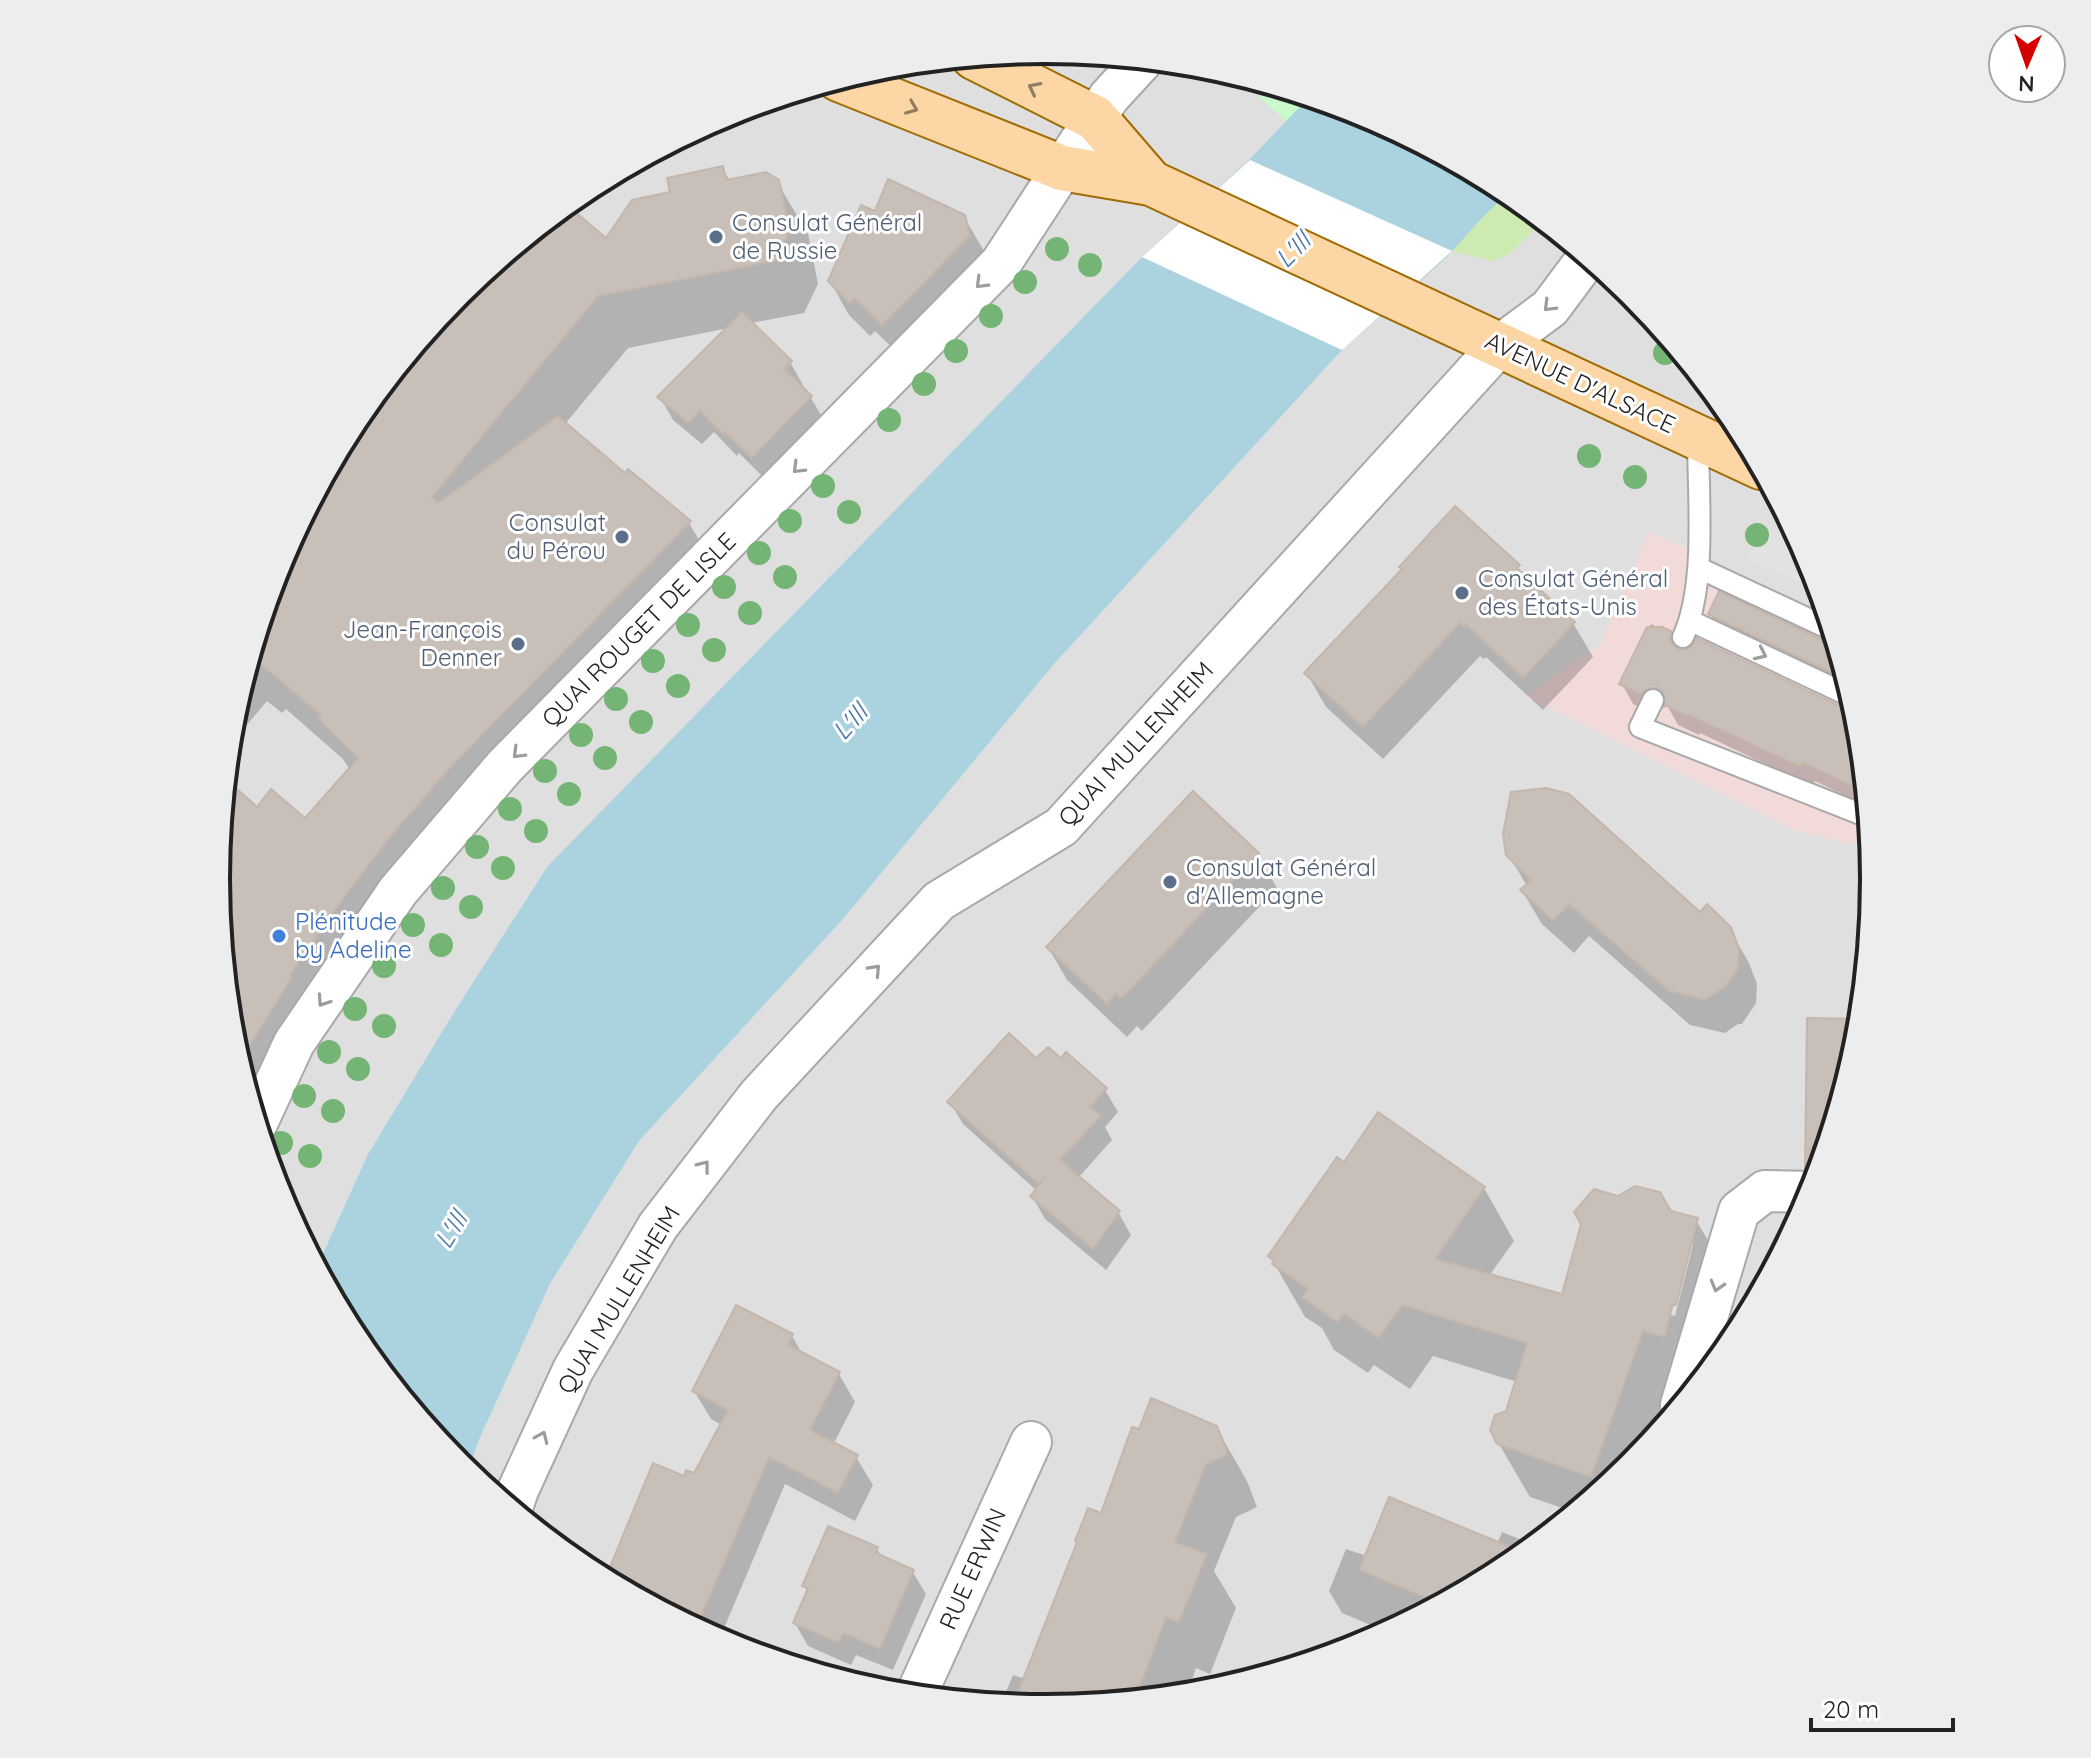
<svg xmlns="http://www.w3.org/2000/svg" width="2091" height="1758" viewBox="0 0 2091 1758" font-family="Quicksand,sans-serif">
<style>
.residential{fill:#e0dfdf}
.commercial{fill:#f2dad9}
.grass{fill:#cdebb0}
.park{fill:#c8facc}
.parking{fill:#e2e2e2}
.water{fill:#aad3df}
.pier{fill:#fff}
.shadow{fill:#0003;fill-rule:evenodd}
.building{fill:#c7bfb8;stroke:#c4b6ab;stroke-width:2}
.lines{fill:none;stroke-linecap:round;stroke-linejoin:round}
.lane-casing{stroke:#a9a9a9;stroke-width:24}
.street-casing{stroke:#a9a9a9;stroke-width:44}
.primary-casing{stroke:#a06b00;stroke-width:48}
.lane{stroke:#fff;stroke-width:20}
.street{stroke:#fff;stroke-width:40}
.primary{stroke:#fcd6a4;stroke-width:44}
.tree{fill:#74b475}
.oneway{stroke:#8f7c63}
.oneway2{stroke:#9c9c9c}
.service-dot{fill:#5c6f8a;stroke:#fff;stroke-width:3}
.shop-dot{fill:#3f7fe0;stroke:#fff;stroke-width:3}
.labels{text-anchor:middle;stroke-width:6;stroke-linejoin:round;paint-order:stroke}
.service-label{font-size:24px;fill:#4e5e75;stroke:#fff;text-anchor:start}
.street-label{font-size:24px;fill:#222;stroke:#fff}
.shop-label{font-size:24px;fill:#366cbe;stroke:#fff;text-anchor:start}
.water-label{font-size:26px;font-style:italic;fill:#4a7aab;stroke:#fff}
.rim{fill:none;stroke:#222;stroke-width:4}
</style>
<rect width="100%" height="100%" fill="#f2efe9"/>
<g class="residential">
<polygon points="1046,50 1208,66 1309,97 367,1156 317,1267 279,1196 232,1040 217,879 233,717 280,561 356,418 460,293 585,189 729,113 884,66"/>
<polygon points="1509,192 1632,293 1735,419 1812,562 1859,718 1874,879 1858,1041 1811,1197 1735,1340 1631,1466 1506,1569 1362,1645 1207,1692 1045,1708 883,1692 728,1645 585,1568 468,1472 478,1442 550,1284 639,1141 844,918 1055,663 1342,350 1452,251 1482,218"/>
</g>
<polygon class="commercial" points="1649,531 1827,614 1859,718 1869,825 1867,826 1855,844 1795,831 1525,696 1600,645"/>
<g class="grass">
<polygon points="737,110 746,117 745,124 682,138 729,113"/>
<polygon points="1509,192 1544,221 1509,254 1493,261 1452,251 1482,218"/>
</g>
<polygon class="park" points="1246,78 1309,97 1287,122 1254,92"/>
<g class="parking">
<polygon points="1666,335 1702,379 1656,358"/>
<polygon points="1763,527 1802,545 1812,562 1821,592 1748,559"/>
</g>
<polygon class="water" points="1309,97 1363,113 1509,192 1482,218 1446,258 1342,350 1055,663 844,918 639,1141 550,1284 478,1442 468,1472 459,1465 356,1339 317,1267 367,1156 453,1014 547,867 1142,257 1250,159"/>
<polygon class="pier" points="1250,160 1452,251 1342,350 1142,257"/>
<g class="shadow">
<polygon points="1058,51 1104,56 1102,59 1082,63"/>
<polygon points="722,168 730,181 777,182 808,234 818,284 804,313 751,323 790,362 803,385 801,388 811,398 824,420 766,480 739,453 737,456 714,432 702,444 673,420 660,397 729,328 628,348 565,424 625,476 689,523 719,574 477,821 379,941 260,1132 232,1040 257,810 306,821 350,770 343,759 286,709 282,713 267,701 230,745 233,717 280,561 356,418 460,292 565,206 606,241 673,194"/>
<polygon points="876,213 964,217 984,251 988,271 902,357 875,331 870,336 849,315 830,281"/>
<polygon points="1518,567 1525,579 1573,623 1593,657 1543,710 1486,657 1484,659 1480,656 1383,759 1326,707 1307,674"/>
<polygon points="1710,614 1826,644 1836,644 1852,696 1721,634"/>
<polygon points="1651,624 1670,633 1680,651 1846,711 1859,718 1867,806 1815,781 1812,786 1700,733 1699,735 1678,725 1668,707 1658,708 1653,713 1633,704 1622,684"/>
<polygon points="1193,794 1258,855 1277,888 1142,1031 1137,1026 1127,1037 1067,980 1048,947"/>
<polygon points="1508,854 1701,914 1729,928 1749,963 1757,984 1756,1003 1742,1024 1738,1024 1725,1033 1690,1025 1589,936 1574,953 1542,924 1522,891 1527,886"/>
<polygon points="1860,1021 1858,1041 1829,1139 1821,1139"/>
<polygon points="1036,1061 1105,1090 1118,1112 1105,1127 1112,1140 1078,1178 1118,1212 1131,1235 1106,1270 1045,1219 1032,1196 1037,1191 963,1124 950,1102"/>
<path d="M 1344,1165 L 1484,1188 L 1514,1241 L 1489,1276 L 1564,1297 L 1669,1213 L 1696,1220 L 1727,1273 L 1673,1383 L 1653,1439 L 1631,1466 L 1574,1512 L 1530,1497 L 1499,1444 L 1517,1382 L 1433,1356 L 1410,1389 L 1374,1365 L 1368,1373 L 1334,1350 L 1322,1328 L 1305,1317 L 1270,1256 ZM 1690,1242 L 1693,1245 L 1675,1316 L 1671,1315 Z"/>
<polygon points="792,1336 803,1355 839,1374 855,1402 833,1445 856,1457 873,1485 855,1521 785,1484 719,1640 607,1580 685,1479 695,1476 722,1425 711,1419 694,1391"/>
<polygon points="1216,1427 1247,1481 1257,1507 1236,1517 1214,1571 1236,1608 1210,1674 1196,1668 1187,1694 1045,1708 1001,1704 1013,1675 1025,1679 1103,1515"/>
<polygon points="1502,1532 1534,1545 1506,1569 1387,1632 1342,1613 1329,1591 1346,1549 1367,1556 1497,1544"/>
<polygon points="877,1549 883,1559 912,1571 926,1594 893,1670 856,1655 851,1665 808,1646 795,1623 808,1592 804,1586"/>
</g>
<g class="building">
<polygon points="723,166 726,180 766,172 779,180 790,231 775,261 598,296 432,497 438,503 558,416 625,473 628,469 691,521 448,770 395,831 350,889 290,975 292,977 239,1063 232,1040 216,879 226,779 257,807 271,789 305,818 358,758 318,719 321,715 251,656 280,561 356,418 459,293 567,205 606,238 632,200 670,192 667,178"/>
<polygon points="888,179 965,215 970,236 882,325 855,299 849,303 828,281 861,205 875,211"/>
<polygon points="742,312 792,361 784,369 812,396 752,458 725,432 723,434 700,411 688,423 657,397"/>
<polygon points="1455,506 1520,565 1517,568 1575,622 1523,678 1466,624 1464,627 1460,623 1363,727 1304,673 1402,569 1399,567"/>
<polygon points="1719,591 1826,642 1836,642 1847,680 1708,614"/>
<polygon points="1647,627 1662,627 1671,631 1670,640 1678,649 1684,650 1691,647 1696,638 1846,709 1856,709 1859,718 1866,792 1803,763 1801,767 1689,715 1688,716 1665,705 1664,693 1658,688 1646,689 1641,694 1619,684"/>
<polygon points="1546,788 1569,794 1700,912 1707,904 1731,927 1739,949 1738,968 1726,986 1705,1000 1669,991 1569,904 1553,921 1520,890 1531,880 1506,855 1503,834 1511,792"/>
<polygon points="1193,791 1259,853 1122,998 1116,993 1107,1004 1046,947"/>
<polygon points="1807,1018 1861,1019 1858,1041 1819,1171 1805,1169"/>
<polygon points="1009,1033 1036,1058 1048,1047 1061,1058 1066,1052 1107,1088 1090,1107 1101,1116 1060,1160 1120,1211 1093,1249 1030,1196 1046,1176 1039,1184 947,1102"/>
<polygon points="1378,1112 1485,1187 1435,1259 1562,1294 1581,1224 1574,1212 1594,1189 1618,1196 1635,1186 1660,1192 1671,1211 1698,1218 1676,1305 1672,1305 1665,1337 1643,1331 1591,1477 1497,1444 1490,1430 1495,1415 1506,1411 1527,1343 1402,1305 1379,1338 1344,1314 1337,1322 1302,1297 1308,1289 1272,1264 1274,1261 1268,1256 1337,1157 1344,1162"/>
<polygon points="736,1305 793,1334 788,1345 840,1372 810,1430 858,1455 838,1493 769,1457 701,1617 672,1605 669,1613 605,1579 653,1463 684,1476 686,1470 694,1473 728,1410 692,1391"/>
<polygon points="1151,1398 1217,1426 1228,1454 1206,1464 1175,1542 1207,1554 1179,1622 1166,1617 1135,1699 1045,1708 1013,1705 1077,1542 1075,1541 1088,1508 1101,1513 1132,1427 1139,1429"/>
<polygon points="1389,1497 1525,1553 1506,1569 1440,1604 1359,1570"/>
<polygon points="828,1526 878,1547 876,1553 914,1570 880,1649 843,1633 838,1643 793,1623 808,1588 802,1586"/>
</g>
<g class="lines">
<defs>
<g id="lane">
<polyline points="1699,568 1832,630"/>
<polyline points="1691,621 1852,697"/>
<path d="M 1683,637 C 1707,586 1698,495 1698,438"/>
<polyline points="1653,700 1640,727 1868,817"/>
</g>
<g id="street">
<polyline points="257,1123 294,1043 398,891 505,766 1001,263 1109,97 1143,60"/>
<polyline points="1681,1405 1739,1211 1765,1191 1813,1192"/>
<polyline points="512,1508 518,1490 573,1370 658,1226 759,1095 939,901 1061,827 1499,346 1550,308 1588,257"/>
<polyline points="916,1695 1031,1442"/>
</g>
<g id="primary">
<polyline points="974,57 1095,118 1151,183"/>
<polyline points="839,79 1062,168 1151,183 1761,467"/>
</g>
</defs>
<use href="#lane" class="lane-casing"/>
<use href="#street" class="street-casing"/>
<use href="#primary" class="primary-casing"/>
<use href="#lane" class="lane"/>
<use href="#street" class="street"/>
<use href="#primary" class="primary"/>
</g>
<g class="tree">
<circle cx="1057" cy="249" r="12"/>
<circle cx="1090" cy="265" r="12"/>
<circle cx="1025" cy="282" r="12"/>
<circle cx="991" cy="316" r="12"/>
<circle cx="956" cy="351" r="12"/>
<circle cx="1665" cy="353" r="12"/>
<circle cx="924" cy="384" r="12"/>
<circle cx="889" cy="420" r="12"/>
<circle cx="1589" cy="456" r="12"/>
<circle cx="1635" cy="477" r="12"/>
<circle cx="823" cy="486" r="12"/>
<circle cx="849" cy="512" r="12"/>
<circle cx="790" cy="521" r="12"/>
<circle cx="1757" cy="535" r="12"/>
<circle cx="759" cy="553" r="12"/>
<circle cx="785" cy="577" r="12"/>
<circle cx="724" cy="587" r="12"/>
<circle cx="750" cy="613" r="12"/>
<circle cx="688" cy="625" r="12"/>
<circle cx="714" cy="650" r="12"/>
<circle cx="653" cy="661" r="12"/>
<circle cx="678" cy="686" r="12"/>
<circle cx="616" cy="699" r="12"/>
<circle cx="641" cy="722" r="12"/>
<circle cx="581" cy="735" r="12"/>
<circle cx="605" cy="758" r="12"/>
<circle cx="545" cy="771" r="12"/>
<circle cx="569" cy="794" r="12"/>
<circle cx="510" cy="809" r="12"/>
<circle cx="536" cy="831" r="12"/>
<circle cx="477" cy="847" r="12"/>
<circle cx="503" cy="868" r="12"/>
<circle cx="443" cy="888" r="12"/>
<circle cx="471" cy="907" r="12"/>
<circle cx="413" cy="925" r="12"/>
<circle cx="441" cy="945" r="12"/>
<circle cx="384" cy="966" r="12"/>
<circle cx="355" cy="1009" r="12"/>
<circle cx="384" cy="1026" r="12"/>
<circle cx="329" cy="1052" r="12"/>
<circle cx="358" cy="1069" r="12"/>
<circle cx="304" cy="1096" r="12"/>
<circle cx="333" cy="1111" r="12"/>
<circle cx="281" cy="1143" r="12"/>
<circle cx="310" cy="1156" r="12"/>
</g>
<defs><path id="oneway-chevron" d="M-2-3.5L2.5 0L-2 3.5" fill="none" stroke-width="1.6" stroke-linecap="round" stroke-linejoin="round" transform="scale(2)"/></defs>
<g class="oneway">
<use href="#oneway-chevron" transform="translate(1034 88) rotate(-153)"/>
<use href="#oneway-chevron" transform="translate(912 108) rotate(22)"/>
</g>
<g class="oneway2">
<use href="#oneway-chevron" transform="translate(981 283) rotate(135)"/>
<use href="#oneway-chevron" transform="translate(1549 306) rotate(135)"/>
<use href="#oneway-chevron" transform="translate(798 468) rotate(135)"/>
<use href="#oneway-chevron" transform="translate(1761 654) rotate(25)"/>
<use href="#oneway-chevron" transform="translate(518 753) rotate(135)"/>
<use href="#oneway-chevron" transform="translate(875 970) rotate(-47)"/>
<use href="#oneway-chevron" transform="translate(323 1001) rotate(124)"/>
<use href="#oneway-chevron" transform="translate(704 1166) rotate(-52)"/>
<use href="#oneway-chevron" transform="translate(1717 1286) rotate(106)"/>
<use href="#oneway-chevron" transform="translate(542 1437) rotate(-66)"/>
</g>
<g class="service-dot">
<circle cx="716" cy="237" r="8"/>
<circle cx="622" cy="537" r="8"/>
<circle cx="1462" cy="593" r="8"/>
<circle cx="518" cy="644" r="8"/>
<circle cx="1170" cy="882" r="8"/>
</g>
<circle class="shop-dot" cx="279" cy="936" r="8"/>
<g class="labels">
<g class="service-label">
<text x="732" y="231">Consulat Général<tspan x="732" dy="28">de Russie</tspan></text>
<text x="606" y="531" text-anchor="end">Consulat<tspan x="606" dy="28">du Pérou</tspan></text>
<text x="1478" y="587">Consulat Général<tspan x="1478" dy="28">des États-Unis</tspan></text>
<text x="502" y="638" text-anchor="end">Jean-François<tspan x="502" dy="28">Denner</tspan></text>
<text x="1186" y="876">Consulat Général<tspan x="1186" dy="28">d'Allemagne</tspan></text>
</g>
<g class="street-label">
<text transform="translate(1580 383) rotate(25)" y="8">AVENUE D'ALSACE</text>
<text transform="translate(639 630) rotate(-45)" y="8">QUAI ROUGET DE LISLE</text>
<text transform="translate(1136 744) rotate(-47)" y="8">QUAI MULLENHEIM</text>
<text transform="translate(619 1300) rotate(-59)" y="8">QUAI MULLENHEIM</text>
<text transform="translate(973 1569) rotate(-66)" y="8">RUE ERWIN</text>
</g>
<g class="shop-label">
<text x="295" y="930">Plénitude<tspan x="295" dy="28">by Adeline</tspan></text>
</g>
<g class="water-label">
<text transform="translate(1293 250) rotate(-45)" y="9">L'Ill</text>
<text transform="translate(850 722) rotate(-47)" y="9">L'Ill</text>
<text transform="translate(451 1230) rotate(-58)" y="9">L'Ill</text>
</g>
</g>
<path d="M0 0H2091V1758H0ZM230 879a815 815 0 1 1 1630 0a815 815 0 1 1-1630 0Z" fill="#ededed" fill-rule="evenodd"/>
<path class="rim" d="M230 879a815 815 0 1 1 1630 0a815 815 0 1 1-1630 0Z"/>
<g transform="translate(2027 64) rotate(182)"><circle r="38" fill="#ffffff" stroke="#a7a7a7" stroke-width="2"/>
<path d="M0-6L14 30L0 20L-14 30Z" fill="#d40000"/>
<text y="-12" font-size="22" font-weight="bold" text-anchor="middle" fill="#222222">N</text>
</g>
<path d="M1811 1718v12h142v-12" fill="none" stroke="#222222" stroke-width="4"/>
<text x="1823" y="1718" font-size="24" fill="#222222" stroke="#ffffff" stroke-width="6" paint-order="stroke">20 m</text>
</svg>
